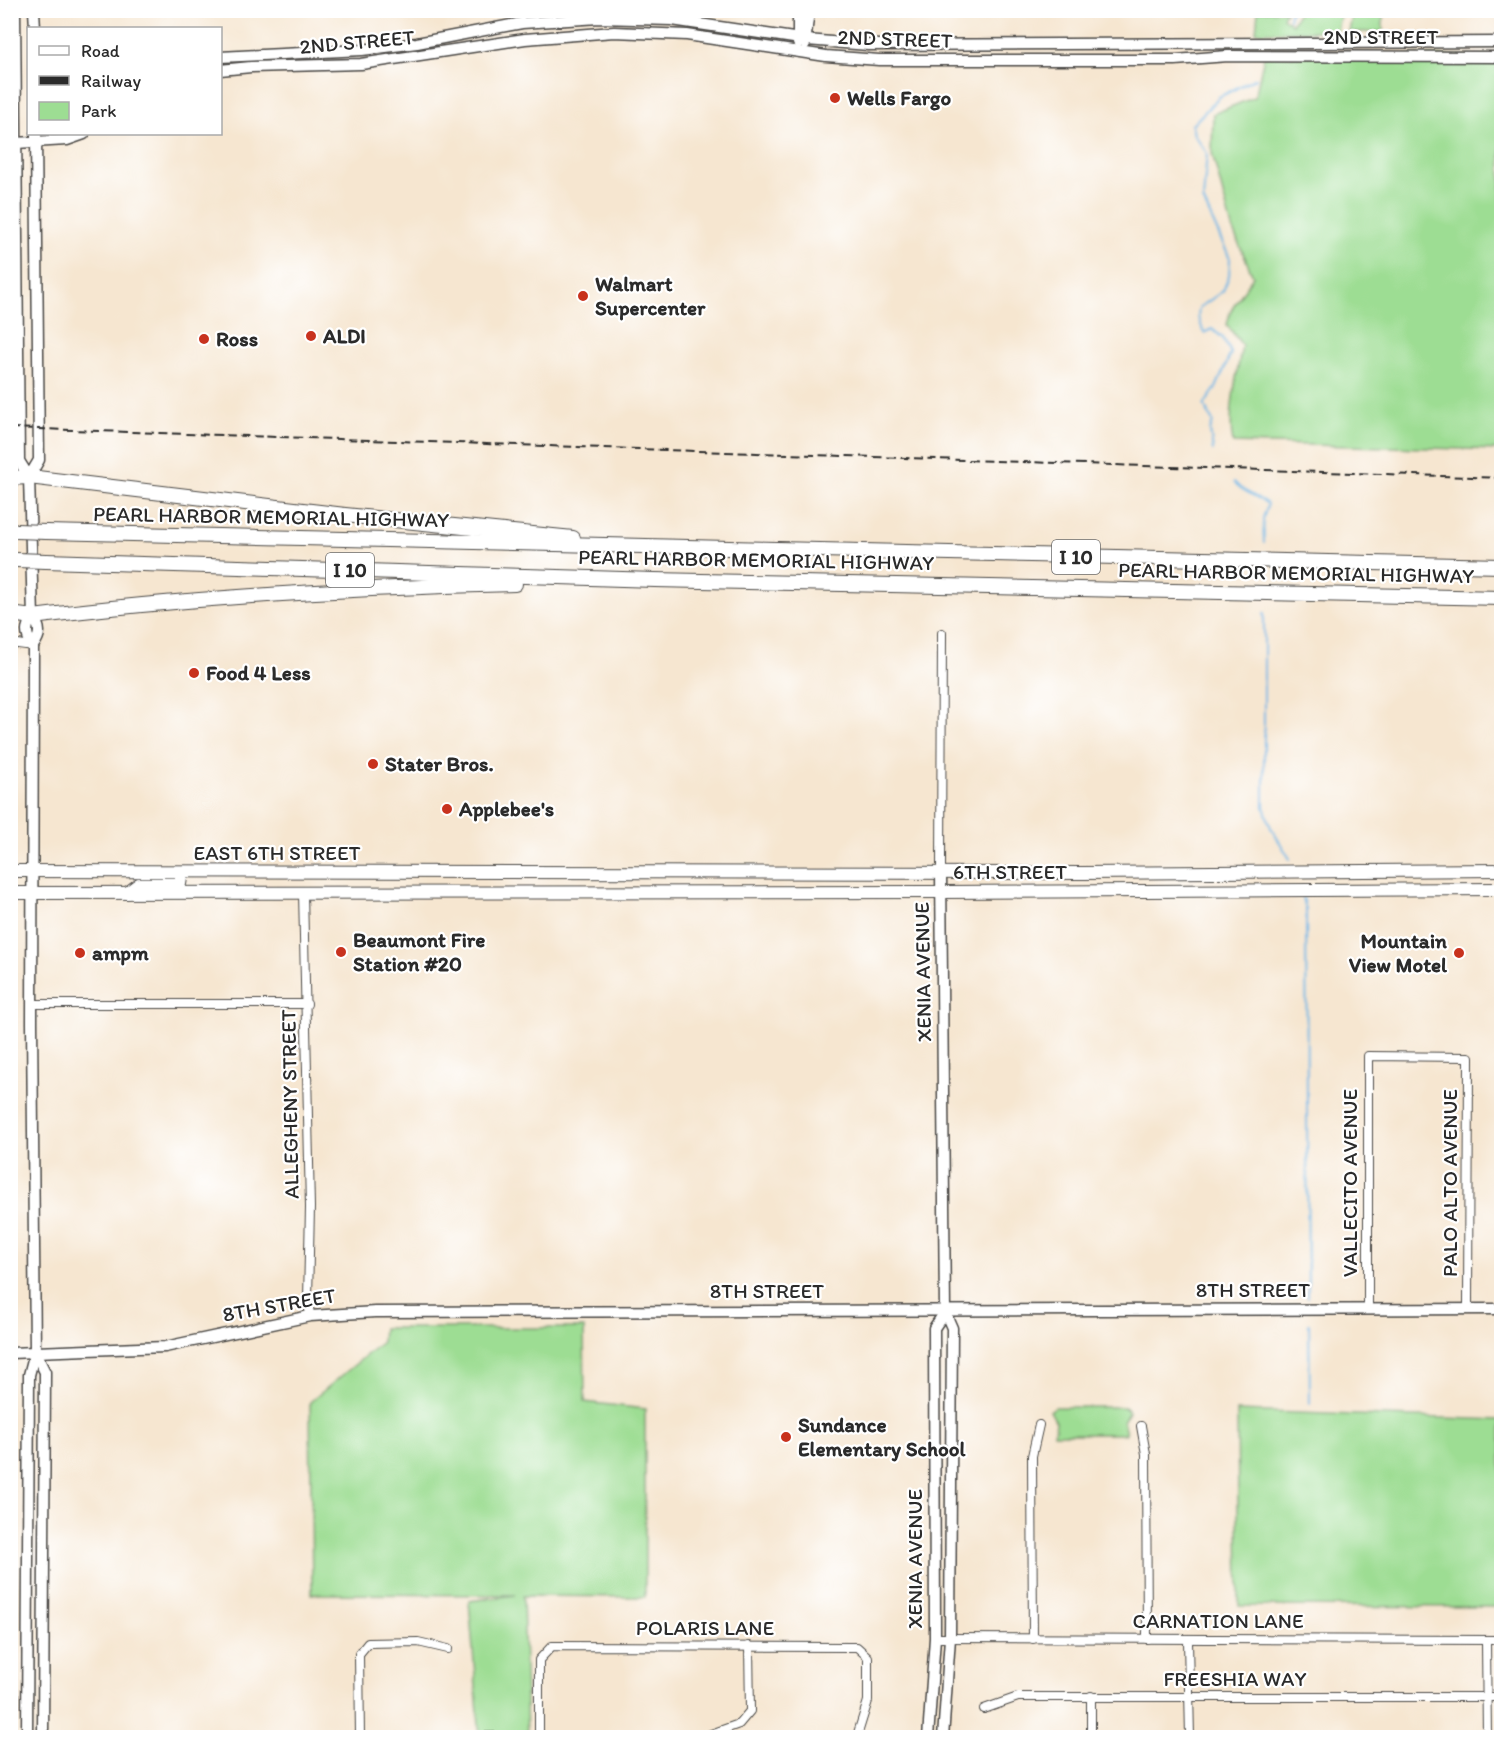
<svg xmlns="http://www.w3.org/2000/svg" width="1512" height="1748" viewBox="0 0 1512 1748" font-family="Itim,sans-serif">
<style>
.green{fill:#9ddd93;stroke:#64845f;stroke-width:1.5}
.lines{fill:none;stroke-linecap:round;stroke-linejoin:round}
.stream{stroke:#6db5e5;stroke-width:2}
.street-casing{stroke:#494744;stroke-width:10}
.secondary-casing{stroke:#494744;stroke-width:13}
.primary-casing{stroke:#494744;stroke-width:14}
.highway-casing{stroke:#494744;stroke-width:16}
.street{stroke:#fff;stroke-width:8}
.secondary{stroke:#fff;stroke-width:10}
.primary{stroke:#fff;stroke-width:12}
.highway{stroke:#fff;stroke-width:14}
.rail{stroke:#2b2b2b;stroke-width:2;stroke-dasharray:9 4.5;stroke-linecap:butt}
.highway-bridge-casing{stroke:#494744;stroke-width:16;stroke-linecap:butt}
.highway-bridge{stroke:#fff;stroke-width:14}
.poi-dot{fill:#c8321e;stroke:#fff;stroke-width:2}
.labels{text-anchor:middle;stroke-width:4.5;stroke-linejoin:round;paint-order:stroke}
.shield{fill:#fff;stroke:#6b6b6b;stroke-width:1.5}
.shield-label{font-size:20px;font-weight:bold;fill:#2b2b2b}
.street-label{font-size:21px;fill:#2b2b2b;stroke:#fff}
.poi-label{font-size:21px;font-weight:bold;fill:#2b2b2b;stroke:#fff;text-anchor:start}
</style>
<rect width="100%" height="100%" fill="#fff"/>
<filter id="ink" filterUnits="userSpaceOnUse"><feTurbulence type="fractalNoise" baseFrequency=".0167" numOctaves="2"/><feDisplacementMap in="SourceGraphic" scale="12" xChannelSelector="R" yChannelSelector="G"/><feConvolveMatrix kernelMatrix="1 2 1 2 8 2 1 2 1" color-interpolation-filters="sRGB"/></filter>
<filter id="wash" filterUnits="userSpaceOnUse"><feTurbulence type="fractalNoise" baseFrequency=".008" numOctaves="4" result="noise"/><feDisplacementMap in="SourceGraphic" scale="24" xChannelSelector="R" yChannelSelector="G"/><feGaussianBlur stdDeviation="1.35" result="paint"/><feColorMatrix in="noise" values="0 0 0 0 0 0 0 0 0 0 0 0 0 0 0 0 0 1.4 0 .05"/><feComposite in="paint" operator="in"/></filter>
<g filter="url(#wash)">
<rect width="100%" height="100%" fill="#f6e6d0"/>
<g class="green">
<polygon points="1258,11 1286,11 1283,17 1292,24 1299,11 1341,11 1337,31 1256,32"/>
<polygon points="1353,11 1383,11 1383,32 1349,32"/>
<path d="M 1264,56 L 1501,56 L 1501,450 L 1233,443 C 1227,411 1237,377 1242,345 L 1227,325 L 1230,312 L 1253,276 L 1232,228 L 1212,153 L 1213,114 L 1255,97 Z"/>
<polygon points="383,1328 584,1328 585,1402 645,1409 645,1597 523,1596 527,1737 480,1737 469,1601 515,1595 312,1594 310,1402 382,1342"/>
<polygon points="1055,1407 1124,1407 1129,1412 1123,1421 1126,1434 1054,1434 1056,1422 1050,1411"/>
<polygon points="1237,1411 1501,1420 1501,1607 1239,1606"/>
</g>
<g class="lines">
<g class="stream">
<polyline points="1289,19 1291,10"/>
<polyline points="1213,450 1210,431 1213,422 1204,405 1216,388 1231,353 1223,338 1212,329 1204,333 1198,317 1199,308 1223,291 1229,276 1230,259 1203,200 1207,153 1194,135 1192,125 1219,97 1256,78"/>
<polyline points="1234,482 1240,488 1268,504 1263,518 1264,543"/>
<polyline points="1264,613 1264,807 1271,828 1290,859"/>
<polyline points="1303,898 1306,910 1308,1298"/>
<polyline points="1309,1324 1310,1404"/>
</g>
</g>
</g>
<g filter="url(#ink)">
<g class="lines">
<defs>
<g id="street">
<polyline points="10,643 33,646"/>
<polyline points="941,871 942,633"/>
<polyline points="303,892 310,1207 308,1299 310,1316"/>
<polyline points="32,1004 307,1004"/>
<polyline points="1368,1309 1368,1056 1469,1057 1468,1309"/>
<polyline points="1141,1426 1146,1454 1147,1639"/>
<polyline points="935,1638 1502,1640"/>
<polyline points="1033,1639 1032,1456 1039,1425"/>
<polyline points="1188,1640 1190,1738"/>
<polyline points="1486,1640 1487,1738"/>
<polyline points="984,1709 1018,1697 1502,1697"/>
<polyline points="360,1737 359,1654 368,1643 418,1642 448,1649"/>
<polyline points="301,1738 539,1736"/>
<polyline points="539,1738 539,1660 552,1646 857,1647 868,1657 868,1701 858,1733"/>
<polyline points="700,1738 739,1724 750,1711 749,1646"/>
<polyline points="1091,1738 1091,1696"/>
</g>
<g id="secondary">
<path d="M 15,10 L 19,461 L 29,477 L 33,617 C 41,628 41,635 33,646 L 32,1023 L 35,1352 L 29,1375 L 27,1738"/>
<polyline points="34,10 35,28"/>
<polyline points="798,43 798,10"/>
<polyline points="805,44 809,10"/>
<polyline points="220,57 362,50 417,43 522,23 599,18 672,20 807,40 868,45 1502,42"/>
<polyline points="220,70 251,67 361,64 525,39 614,32 687,35 826,56 879,60 1175,60 1228,56 1502,57"/>
<polyline points="16,143 67,140 84,134"/>
<polyline points="29,477 39,460 36,134"/>
<path d="M 33,617 C 25,627 25,635 33,646"/>
<polyline points="941,871 945,1312 952,1328 950,1638 943,1738"/>
<polyline points="35,1352 45,1372 43,1738"/>
<polyline points="10,1353 165,1347 310,1316 375,1312 1502,1309"/>
<polyline points="928,1738 935,1638 934,1328 945,1312"/>
</g>
<g id="primary">
<polyline points="10,871 1082,873 1502,870"/>
<polyline points="10,893 942,892 1502,889"/>
<polyline points="127,893 139,884 180,884 182,872"/>
</g>
<g id="highway">
<polyline points="10,478 29,477 345,515 573,538"/>
<polyline points="46,532 1502,566"/>
<polyline points="46,561 655,580 1502,598"/>
<path d="M 10,614 L 33,617 C 193,597 353,588 515,584"/>
</g>
</defs>
<use href="#street" class="street-casing"/>
<use href="#secondary" class="secondary-casing"/>
<use href="#primary" class="primary-casing"/>
<use href="#highway" class="highway-casing"/>
<use href="#street" class="street"/>
<use href="#secondary" class="secondary"/>
<use href="#primary" class="primary"/>
<use href="#highway" class="highway"/>
<polyline class="rail" points="10,428 1502,478"/>
<defs>
<g id="highway-bridge">
<polyline points="16,531 46,532"/>
<polyline points="16,560 46,561"/>
</g>
</defs>
<use href="#highway-bridge" class="highway-bridge-casing"/>
<use href="#highway-bridge" class="highway-bridge"/>
</g>
</g>
<g class="poi-dot">
<circle cx="835" cy="98" r="6"/>
<circle cx="583" cy="296" r="6"/>
<circle cx="311" cy="336" r="6"/>
<circle cx="204" cy="339" r="6"/>
<circle cx="194" cy="673" r="6"/>
<circle cx="373" cy="764" r="6"/>
<circle cx="447" cy="809" r="6"/>
<circle cx="341" cy="952" r="6"/>
<circle cx="80" cy="953" r="6"/>
<circle cx="1459" cy="953" r="6"/>
<circle cx="786" cy="1437" r="6"/>
</g>
<g class="labels">
<g class="shield">
<rect x="1052" y="540" width="48" height="34" rx="4.5"/>
<rect x="326" y="553" width="48" height="34" rx="4.5"/>
</g>
<g class="shield-label">
<text x="1076" y="564">I 10</text>
<text x="350" y="577">I 10</text>
</g>
<g class="street-label">
<text x="1381" y="44">2ND STREET</text>
<text transform="translate(895 39) rotate(2)" y="7">2ND STREET</text>
<text transform="translate(357 42) rotate(-5)" y="7">2ND STREET</text>
<text transform="translate(271 517) rotate(1)" y="7">PEARL HARBOR MEMORIAL HIGHWAY</text>
<text transform="translate(756 560) rotate(1)" y="7">PEARL HARBOR MEMORIAL HIGHWAY</text>
<text transform="translate(1296 573) rotate(1)" y="7">PEARL HARBOR MEMORIAL HIGHWAY</text>
<text x="277" y="860">EAST 6TH STREET</text>
<text x="1010" y="879">6TH STREET</text>
<text transform="translate(923 972) rotate(-91)" y="7">XENIA AVENUE</text>
<text transform="translate(290 1104) rotate(-91)" y="7">ALLEGHENY STREET</text>
<text transform="translate(1350 1183) rotate(-90)" y="7">VALLECITO AVENUE</text>
<text transform="translate(1450 1183) rotate(-90)" y="7">PALO ALTO AVENUE</text>
<text x="1253" y="1297">8TH STREET</text>
<text x="767" y="1298">8TH STREET</text>
<text transform="translate(279 1305) rotate(-10)" y="7">8TH STREET</text>
<text transform="translate(915 1559) rotate(-90)" y="7">XENIA AVENUE</text>
<text x="1218" y="1628">CARNATION LANE</text>
<text x="705" y="1635">POLARIS LANE</text>
<text x="1235" y="1686">FREESHIA WAY</text>
</g>
<g class="poi-label">
<text x="847" y="105">Wells Fargo</text>
<text x="595" y="291">Walmart<tspan x="595" dy="24">Supercenter</tspan></text>
<text x="323" y="343">ALDI</text>
<text x="216" y="346">Ross</text>
<text x="206" y="680">Food 4 Less</text>
<text x="385" y="771">Stater Bros.</text>
<text x="459" y="816">Applebee's</text>
<text x="353" y="947">Beaumont Fire<tspan x="353" dy="24">Station #20</tspan></text>
<text x="1447" y="948" text-anchor="end">Mountain<tspan x="1447" dy="24">View Motel</tspan></text>
<text x="92" y="960">ampm</text>
<text x="798" y="1432">Sundance<tspan x="798" dy="24">Elementary School</tspan></text>
</g>
</g>
<rect width="1512" height="1748" fill="none" stroke="#fff" stroke-width="36"/>
<rect x="27" y="27" width="195" height="108" fill="#ffffff" stroke="#aaaaaa" stroke-width="1.5"/>
<rect x="39" y="46" width="30" height="9" fill="#ffffff" stroke="#aaaaaa" stroke-width="1.5"/>
<text x="81" y="57" font-size="18" fill="#2b2b2b">Road</text>
<rect x="39" y="76" width="30" height="9" fill="#2b2b2b" stroke="#aaaaaa" stroke-width="1.5"/>
<text x="81" y="87" font-size="18" fill="#2b2b2b">Railway</text>
<rect x="39" y="102" width="30" height="18" fill="#9ddd93" stroke="#aaaaaa" stroke-width="1.5"/>
<text x="81" y="117" font-size="18" fill="#2b2b2b">Park</text>
</svg>
